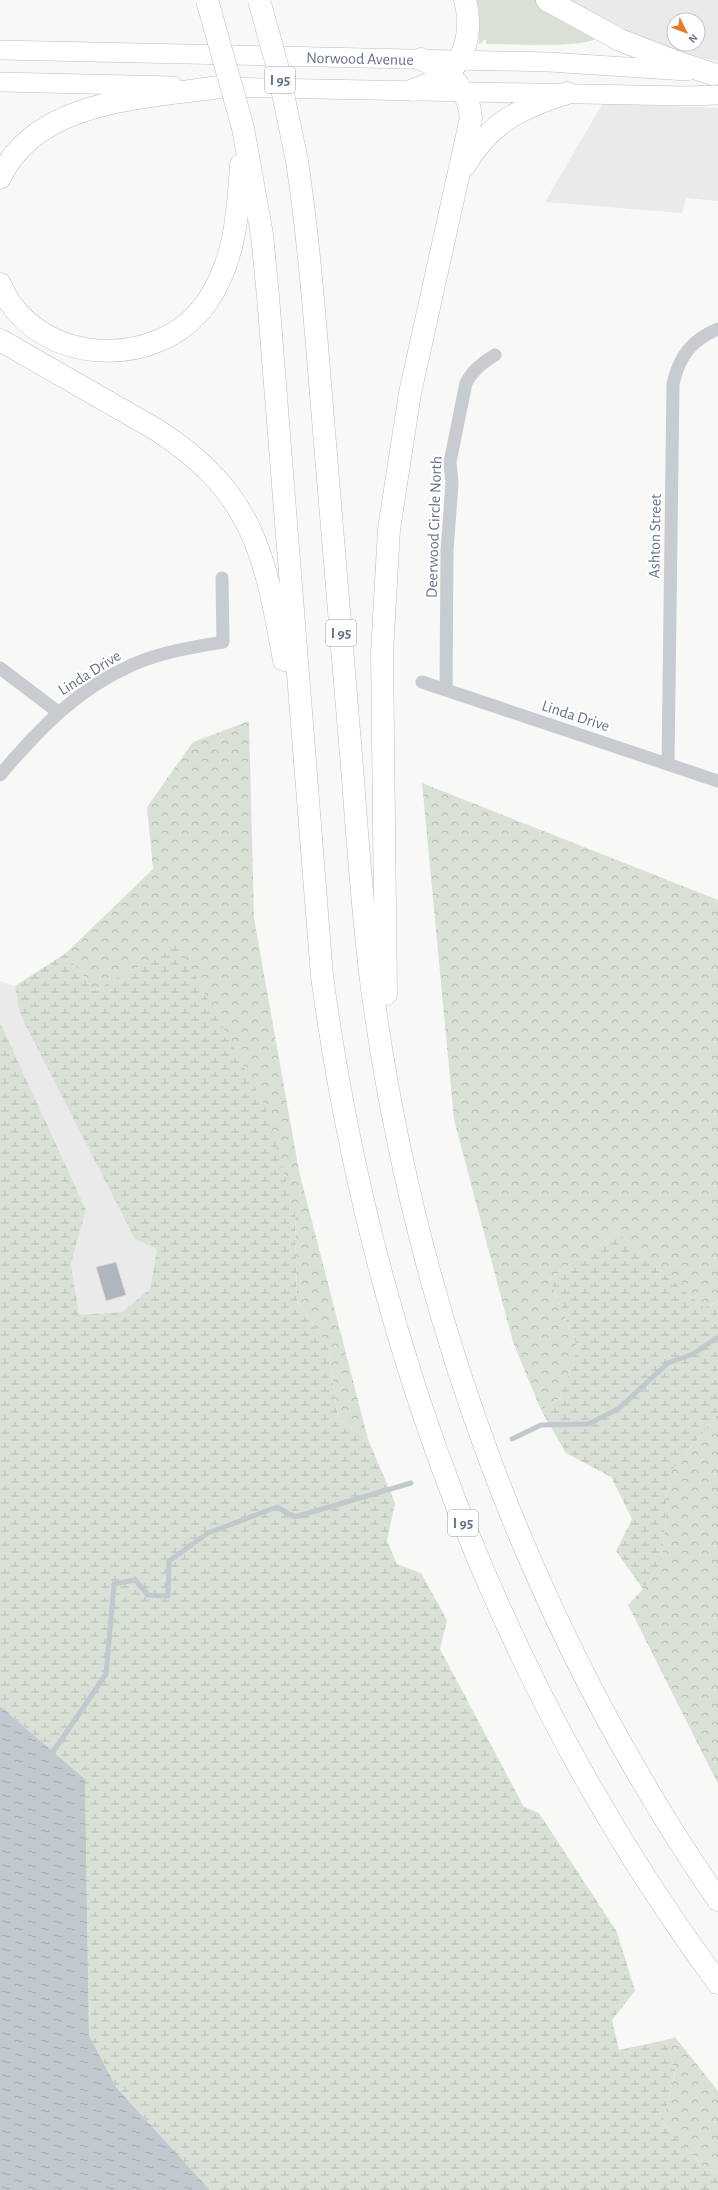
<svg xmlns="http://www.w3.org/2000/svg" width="718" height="2190" viewBox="0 0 718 2190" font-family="'Alegreya Sans',sans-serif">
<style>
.built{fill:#e9eae9;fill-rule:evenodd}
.green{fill:#d9e1d7}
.forest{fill:url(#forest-crowns)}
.wetland{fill:url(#wetland-marsh)}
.water{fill:url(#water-ripples)}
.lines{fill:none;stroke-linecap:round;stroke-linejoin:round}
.stream{stroke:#c1c9cf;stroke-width:5}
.building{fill:#afb5bd;stroke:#dadbd8}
.secondary-casing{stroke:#babec4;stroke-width:20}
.motorway-casing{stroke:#babdc1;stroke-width:23}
.minor{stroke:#c8cbcf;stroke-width:13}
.secondary{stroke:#fff;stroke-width:19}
.motorway{stroke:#fff;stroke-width:22}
.motorway-bridge-casing{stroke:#babdc1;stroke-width:23;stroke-linecap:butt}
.motorway-bridge{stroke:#fff;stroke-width:22}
.labels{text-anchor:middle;stroke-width:4;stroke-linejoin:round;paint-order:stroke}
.shield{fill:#fff;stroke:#949dac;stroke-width:1}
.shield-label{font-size:15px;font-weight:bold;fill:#667388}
.street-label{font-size:16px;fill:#667388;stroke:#fff}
</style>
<defs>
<pattern id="forest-crowns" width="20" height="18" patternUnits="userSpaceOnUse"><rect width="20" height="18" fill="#d9e1d7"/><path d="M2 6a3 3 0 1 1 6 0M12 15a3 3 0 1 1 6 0" fill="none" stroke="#b4bbb4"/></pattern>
<pattern id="wetland-marsh" width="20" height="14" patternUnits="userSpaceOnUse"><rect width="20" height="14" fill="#d9e1d7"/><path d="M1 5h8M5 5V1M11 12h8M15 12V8" fill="none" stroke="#b4bbb4"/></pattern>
<pattern id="water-ripples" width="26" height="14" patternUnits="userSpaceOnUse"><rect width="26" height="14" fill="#c1c9cf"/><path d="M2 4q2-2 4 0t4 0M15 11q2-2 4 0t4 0" fill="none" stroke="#a1a8ae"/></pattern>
</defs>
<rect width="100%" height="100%" fill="#f8f9f6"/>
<g class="built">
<path d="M 563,0 L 718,0 L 718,61 L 676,53 L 651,45 ZM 674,20 L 698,20 L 698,44 L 674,44 Z"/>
<polygon points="603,103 718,108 718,201 686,198 682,213 545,202"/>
<polygon points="0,981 15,986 20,1014 157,1249 150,1289 122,1312 79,1316 71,1264 86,1210 0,1022"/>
</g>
<path class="green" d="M 476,0 L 536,0 L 595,39 C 581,48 507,44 486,44 L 486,40 L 483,40 L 482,43 L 479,44 L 479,19 Z"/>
<g class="forest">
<polygon points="249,721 254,918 299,1171 368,1439 338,1419 328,1346 297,1301 295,1213 178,945 94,991 66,953 153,869 147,807 193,742"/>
<polygon points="422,783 718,900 718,1301 704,1308 618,1233 549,1278 578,1348 560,1398 541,1410 513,1342 454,1120"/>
<polygon points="718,1414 718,1784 628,1605 643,1589 662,1560 669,1474"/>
<polygon points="675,2037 718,2091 718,2172 705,2169 663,2122 675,2072 666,2040"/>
</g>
<g class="wetland">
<polygon points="178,944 265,1106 295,1213 297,1301 328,1346 338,1419 368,1439 395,1503 387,1541 397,1564 421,1573 447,1620 440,1649 524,1807 539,1813 617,1932 635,1991 612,2020 619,2050 666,2040 675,2071 663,2122 705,2169 718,2172 718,2190 210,2190 116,2087 89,2035 85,1779 0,1706 0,1022 86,1210 71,1264 79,1315 122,1312 150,1289 157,1249 135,1239 20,1014 15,986 66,953 94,991"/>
<polygon points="618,1233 704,1308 718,1301 718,1414 669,1474 662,1560 643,1589 616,1551 632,1519 611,1477 566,1453 541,1410 560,1398 578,1348 549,1278"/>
</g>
<polygon class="water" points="0,1706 85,1779 89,2035 116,2087 210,2190 0,2190"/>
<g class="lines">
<g class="stream">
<polyline points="512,1439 541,1425 588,1424 618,1409 668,1363 693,1354 718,1337"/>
<polyline points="53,1752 106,1674 114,1584 135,1580 148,1595 168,1596 169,1561 208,1533 277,1507 295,1517 411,1483"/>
</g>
</g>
<polygon class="building" points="116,1262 126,1295 106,1301 96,1267"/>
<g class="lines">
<defs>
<g id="secondary">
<path id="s1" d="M 0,50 L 549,62 L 687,71"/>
<polyline points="0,82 173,86"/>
<polyline points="218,87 685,96 718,95"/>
</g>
<g id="motorway">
<polyline points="547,0 620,40 679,63 713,74"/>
<path d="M 413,90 C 424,86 436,82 446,74 C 468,57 472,25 465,0"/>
<path d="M 243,128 L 262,235 L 268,296 L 322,976 C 371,1339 499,1686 718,1983"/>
<path d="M 297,161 C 311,255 317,349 325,443 C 334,555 343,667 353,779 C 358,848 363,918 372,988 C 416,1313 531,1628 718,1900"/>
<path d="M 465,165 C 491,122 520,108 567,93"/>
<path d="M 0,178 C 36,99 146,98 220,87"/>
<path d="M 0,284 C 34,366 158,373 207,302 C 235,261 238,214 241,165"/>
<path d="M 0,340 L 157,430 C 253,492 265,554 284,660"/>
<path d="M 386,994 L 382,653 L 389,529 L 410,393 L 471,118 C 469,88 447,70 421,59"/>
</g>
</defs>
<use href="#secondary" class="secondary-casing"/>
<use href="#motorway" class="motorway-casing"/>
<g class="minor">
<polyline points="0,668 58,712"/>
<polyline points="422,682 718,781"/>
<path d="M 446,690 L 447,551 L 452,483 L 450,462 L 466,383 C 473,370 482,363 495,355"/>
<path d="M 668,764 L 673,384 C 679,357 691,340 718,329"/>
<path d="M 0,775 C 40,728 77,689 134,664 C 162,652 193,647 223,642 L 222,578"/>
</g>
<use href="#secondary" class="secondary"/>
<use href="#motorway" class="motorway"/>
<defs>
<g id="motorway-bridge">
<polyline points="207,0 243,128"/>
<polyline points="259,0 277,65 297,161"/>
</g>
</defs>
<use href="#motorway-bridge" class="motorway-bridge-casing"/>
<use href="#motorway-bridge" class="motorway-bridge"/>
</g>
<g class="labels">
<g class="shield">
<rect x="265" y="67" width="30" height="26" rx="3"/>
<rect x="326" y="620" width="30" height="26" rx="3"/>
<rect x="448" y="1510" width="30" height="26" rx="3"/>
</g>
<g class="shield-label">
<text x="280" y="85">I 95</text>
<text x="341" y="638">I 95</text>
<text x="463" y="1528">I 95</text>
</g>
<g class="street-label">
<text dy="6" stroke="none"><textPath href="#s1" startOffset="360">Norwood Avenue</textPath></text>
<text transform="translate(433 527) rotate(-88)" y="6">Deerwood Circle North</text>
<text transform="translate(654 536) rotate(-89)" y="6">Ashton Street</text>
<text transform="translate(89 672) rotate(-32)" y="6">Linda Drive</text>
<text transform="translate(576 715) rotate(18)" y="6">Linda Drive</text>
</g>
</g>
<g transform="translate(686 32) rotate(132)"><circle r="19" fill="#ffffff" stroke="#c2c7cf"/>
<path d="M0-3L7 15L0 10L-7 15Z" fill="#ea7524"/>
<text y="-6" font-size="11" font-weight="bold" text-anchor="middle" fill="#667388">N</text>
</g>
</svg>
